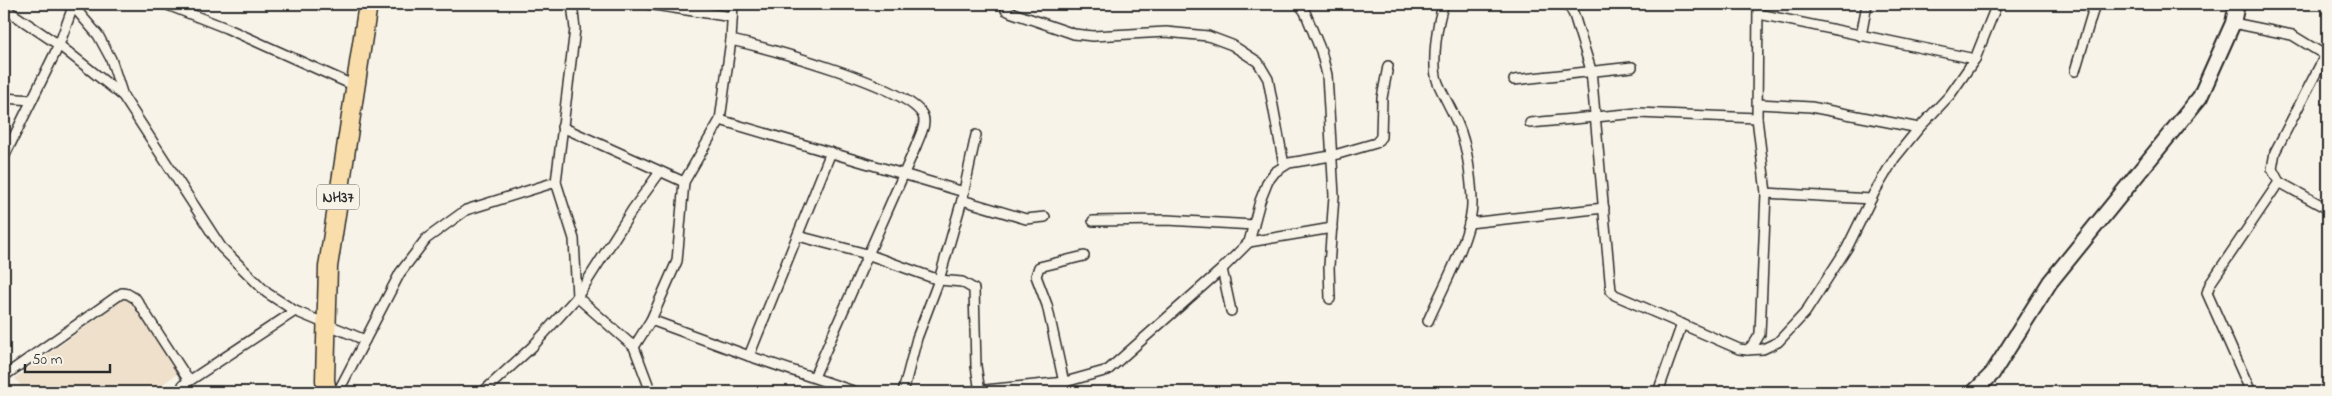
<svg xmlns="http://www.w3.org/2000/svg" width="2332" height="396" viewBox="0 0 2332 396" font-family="'Indie Flower',sans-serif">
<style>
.built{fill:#efe0cc}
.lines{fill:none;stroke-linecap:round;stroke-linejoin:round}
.street-casing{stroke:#2b2b2b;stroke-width:12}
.secondary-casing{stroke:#2b2b2b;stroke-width:18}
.highway-casing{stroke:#2b2b2b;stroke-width:21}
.street{stroke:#f7f3e8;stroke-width:9}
.secondary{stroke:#f7f3e8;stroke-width:14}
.highway{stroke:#f9deab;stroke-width:18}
.labels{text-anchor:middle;stroke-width:4.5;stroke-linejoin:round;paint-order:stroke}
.shield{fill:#f7f3e8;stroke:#686764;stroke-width:1}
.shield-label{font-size:15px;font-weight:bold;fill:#2b2b2b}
</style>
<rect width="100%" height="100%" fill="#f7f3e8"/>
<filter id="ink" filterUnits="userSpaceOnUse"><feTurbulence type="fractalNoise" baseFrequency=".02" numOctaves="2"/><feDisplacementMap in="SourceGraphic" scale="10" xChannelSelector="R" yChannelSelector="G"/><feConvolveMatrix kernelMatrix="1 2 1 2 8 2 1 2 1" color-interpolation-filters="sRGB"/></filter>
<g filter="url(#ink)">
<polygon class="built" points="127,297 181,371 152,392 25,392 15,378"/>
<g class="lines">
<defs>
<g id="street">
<polyline points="165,4 226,28 355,86"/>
<polyline points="572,4 575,29 556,182 574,239 577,297 634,347 651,392"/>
<polyline points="648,4 732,17"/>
<polyline points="1006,4 1006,10 1010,12 1074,34 1093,36 1166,32 1208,36 1232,45 1258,62 1268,79 1284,165"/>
<polyline points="1299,4 1305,12 1321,51 1327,75 1334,196 1329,266 1330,299"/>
<polyline points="1568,4 1574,15 1591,70 1611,291 1615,295 1739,349 1747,350 1754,344 1760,334 1766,193 1757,118 1758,4"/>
<polyline points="73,6 98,35 111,59 123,96"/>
<polyline points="4,8 59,45 123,96 221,247 267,293 295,311 365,340"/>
<polyline points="1759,14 1975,59"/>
<polyline points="2233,23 2292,35 2328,57"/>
<polyline points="1861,36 1867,4"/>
<path d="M 731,40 C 767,48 904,85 922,114 C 928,123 919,137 916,146 L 814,377"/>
<polyline points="2075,71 2095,4"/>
<polyline points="1514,80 1632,67"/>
<polyline points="4,98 32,100"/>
<polyline points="1758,104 1811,107 1919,128"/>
<polyline points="720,120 964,192"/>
<polyline points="1530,123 1638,113 1757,118"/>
<polyline points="562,127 684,182"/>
<polyline points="4,157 59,45 74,4"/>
<polyline points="2279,182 2328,209"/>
<polyline points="1766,193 1871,199"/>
<polyline points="962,200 1026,219 1045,217"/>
<polyline points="1093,221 1167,220 1254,225"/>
<polyline points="1469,223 1604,208"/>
<polyline points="798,236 867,254 939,280 962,282 974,289 976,366 980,392"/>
<polyline points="1249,242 1332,228"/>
<polyline points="1222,269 1231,311"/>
<polyline points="651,320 749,356 856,392"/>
<path d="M 1428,321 C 1441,291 1472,236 1472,203 C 1472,187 1468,154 1463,139 C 1458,119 1446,102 1438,83 C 1431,66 1437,21 1444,4"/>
<polyline points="634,347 651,320 677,261 684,182 720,120 731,40 733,4"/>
<polyline points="1747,350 1763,349 1778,342 1805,313 1847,248 1874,193 1894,159 1919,128 1950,95 1975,59 1997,4"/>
<polyline points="749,356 831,152"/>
<polyline points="4,376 122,293 128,294 136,299 189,381"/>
<polyline points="180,392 183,385 295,311"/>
<polyline points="338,392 400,273 426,239 466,210 556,182"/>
<polyline points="483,392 532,347 577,297 633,209 660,172"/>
<polyline points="903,392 917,338 939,280 962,200 976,135"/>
<polyline points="966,392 1065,382 1108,370 1222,269 1249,242 1260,201 1268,181 1275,172 1289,163 1331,156 1376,143 1381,137 1382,98 1388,66"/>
<polyline points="1066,392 1047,305 1036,276 1039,267 1084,256"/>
<polyline points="1658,392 1682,324"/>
<polyline points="2251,392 2207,293 2210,284 2279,182 2272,169 2275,152 2328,50"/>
</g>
<polyline id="secondary" points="1974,392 1992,374 2050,282 2200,97 2233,23 2237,4"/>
<polyline id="highway" points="327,392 325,380 328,267 368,4"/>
</defs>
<use href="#street" class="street-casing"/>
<use href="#secondary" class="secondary-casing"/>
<use href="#highway" class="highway-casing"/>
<use href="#street" class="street"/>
<use href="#secondary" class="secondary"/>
<use href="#highway" class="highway"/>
</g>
</g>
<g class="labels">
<rect class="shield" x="317" y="184.5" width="42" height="25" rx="4"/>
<g class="shield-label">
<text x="338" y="202">NH37</text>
</g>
</g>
<rect width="2332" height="396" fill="none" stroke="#f7f3e8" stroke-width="20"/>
<rect x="10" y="10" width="2312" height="376" fill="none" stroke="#2b2b2b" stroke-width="2" filter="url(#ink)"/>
<path d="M25 364v8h85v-8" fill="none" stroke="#2b2b2b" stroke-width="2.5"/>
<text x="32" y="364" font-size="15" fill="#2b2b2b" stroke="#f7f3e8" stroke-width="4" paint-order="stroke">50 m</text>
</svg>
